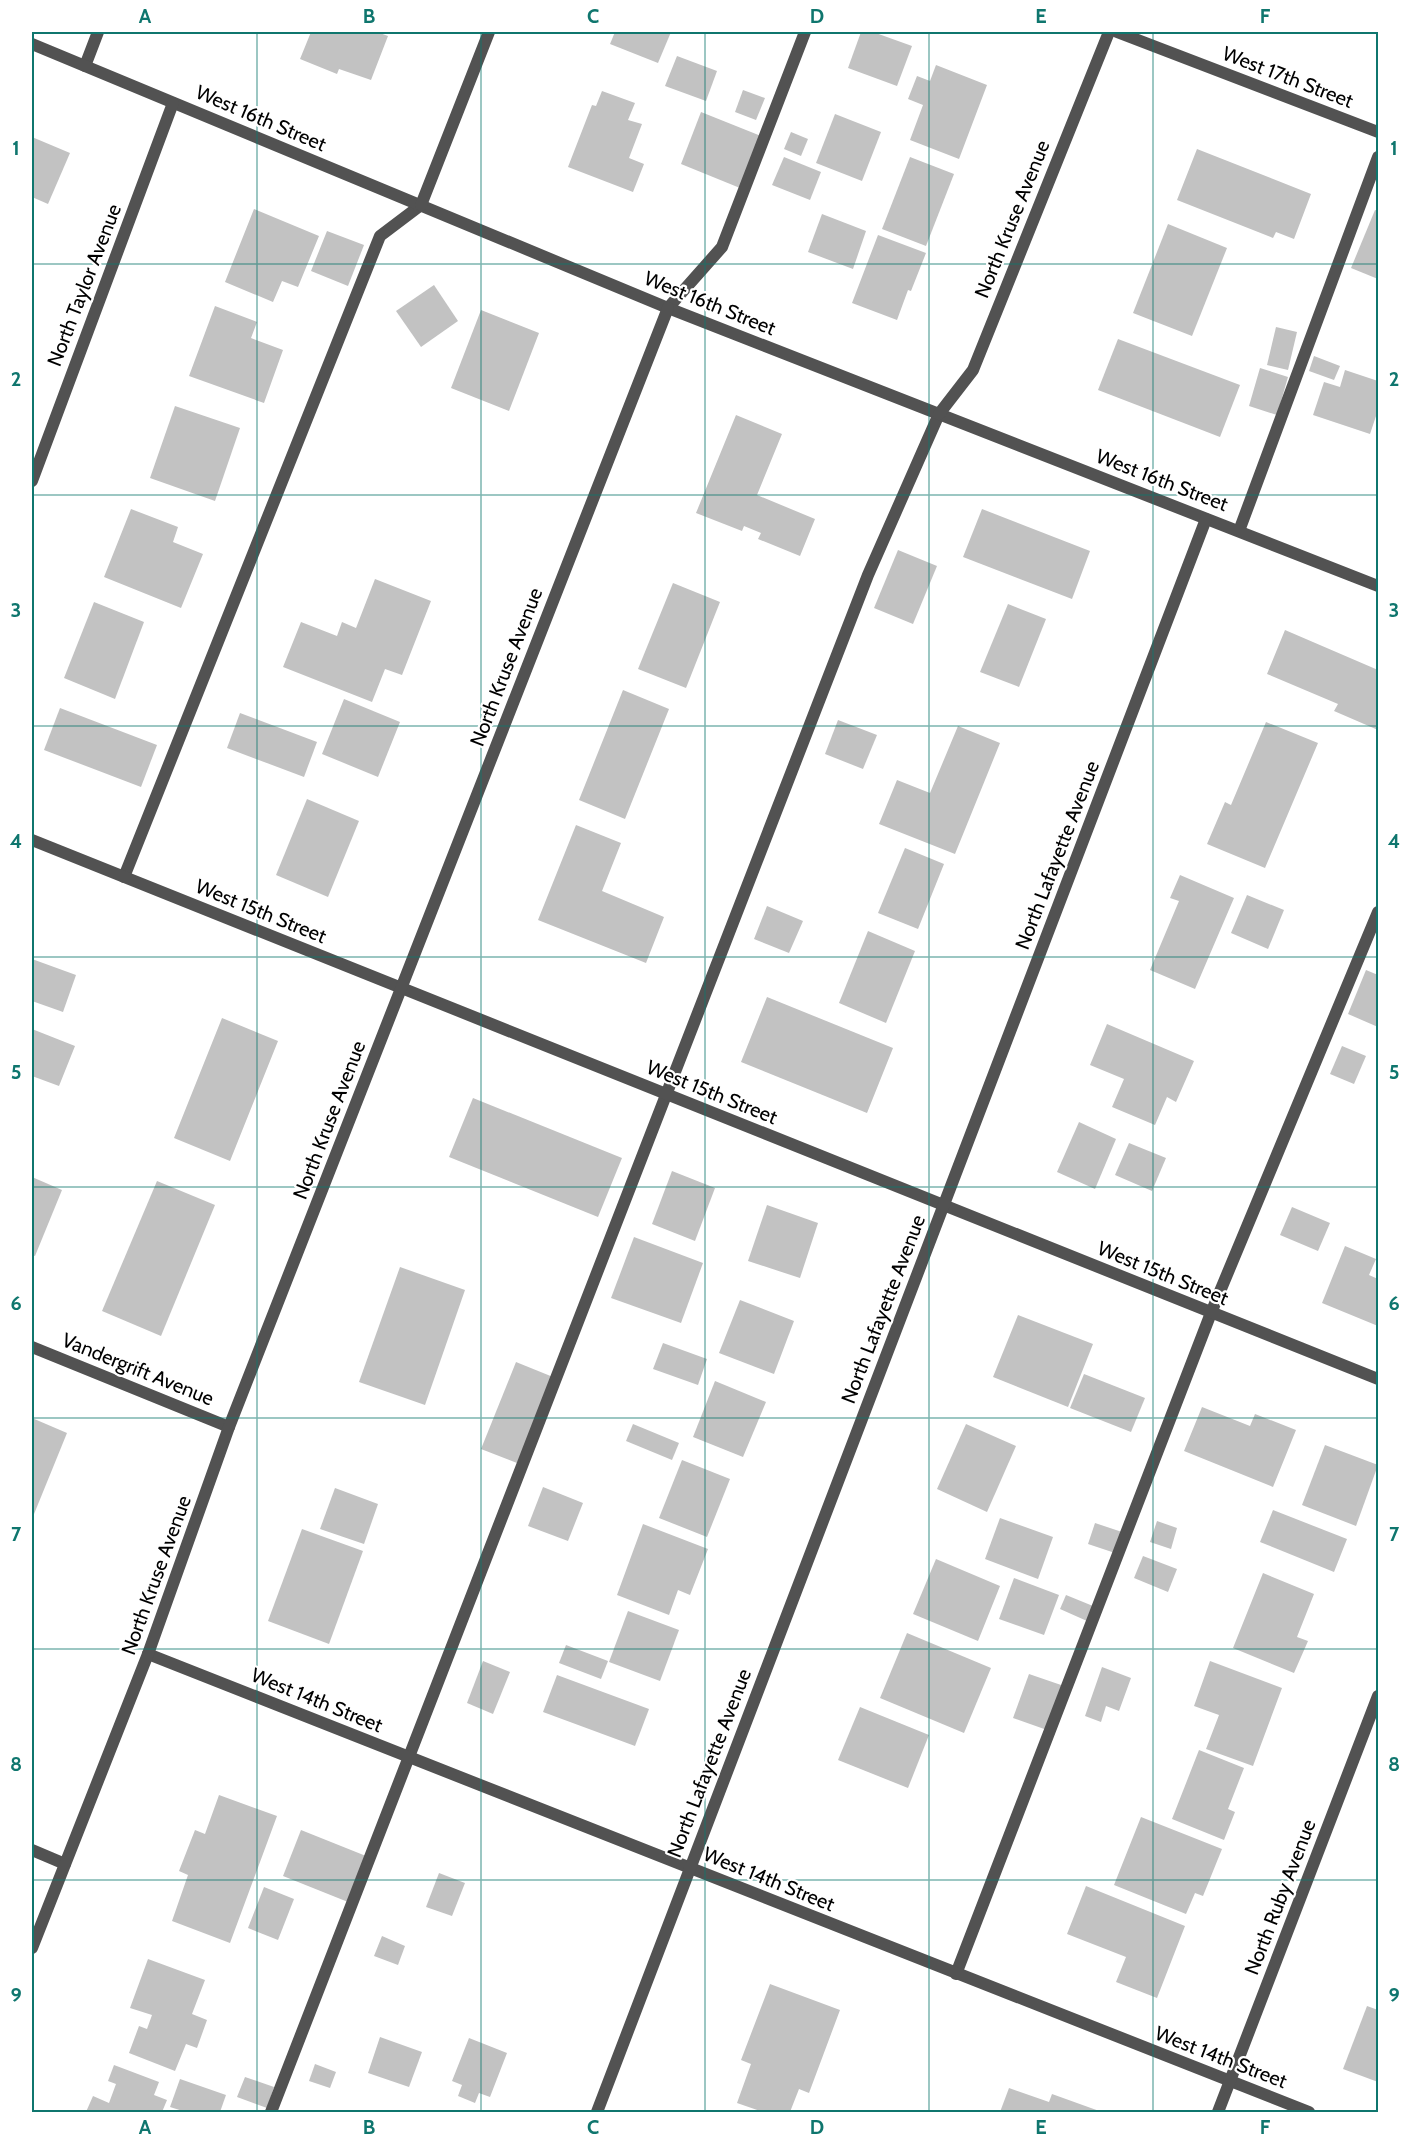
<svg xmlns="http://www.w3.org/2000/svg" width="1410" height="2144" viewBox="0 0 1410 2144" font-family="Cabin,sans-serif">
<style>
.building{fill:#c2c2c2}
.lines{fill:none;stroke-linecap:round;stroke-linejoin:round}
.service{stroke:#525252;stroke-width:12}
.minor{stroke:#525252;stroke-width:12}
.grid{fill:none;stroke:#0f766e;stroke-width:1.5;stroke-opacity:0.55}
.labels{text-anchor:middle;stroke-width:4.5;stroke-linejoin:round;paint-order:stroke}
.street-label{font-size:20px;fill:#000;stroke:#fff}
.neatline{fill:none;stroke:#0f766e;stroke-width:2}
.grid-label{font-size:20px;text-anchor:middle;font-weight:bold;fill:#0f766e}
</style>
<rect width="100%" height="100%" fill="#fff"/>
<g class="building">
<polygon points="311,32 377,32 388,36 371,80 339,69 337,74 300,59"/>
<polygon points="615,32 671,32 658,63 610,44"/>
<polygon points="861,32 873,32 912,46 897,86 848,68"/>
<polygon points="677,56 717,71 706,101 665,86"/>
<polygon points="936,65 987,85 959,159 910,140 923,105 908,99 917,76 930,81"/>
<polygon points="743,90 765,98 756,120 735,112"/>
<polygon points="602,91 635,103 628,120 642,124 629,158 644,164 633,192 568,167 592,105 596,106"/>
<polygon points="701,112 761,136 740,188 681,164"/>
<polygon points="835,114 881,132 862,181 816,163"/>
<polygon points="791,132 808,139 801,156 784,149"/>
<polygon points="32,137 70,153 48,204 32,197"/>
<polygon points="1197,149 1311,194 1294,239 1276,232 1273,238 1177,200"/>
<polygon points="784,157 821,172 810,200 772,185"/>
<polygon points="910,157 954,174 926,246 882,229"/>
<polygon points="254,209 319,236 298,287 282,281 273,302 225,282"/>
<polygon points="1375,210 1378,211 1378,279 1351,268"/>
<polygon points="822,214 866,231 853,269 808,252"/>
<polygon points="1168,224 1227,248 1192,336 1133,313"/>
<polygon points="327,231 364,245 348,286 311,271"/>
<polygon points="878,235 926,253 911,291 908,290 897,320 852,303"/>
<polygon points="434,285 458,321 421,347 396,311"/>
<polygon points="215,306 257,322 251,338 283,350 264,403 189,376"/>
<polygon points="481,310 539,333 509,411 451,388"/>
<polygon points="1276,327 1297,332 1288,370 1267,365"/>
<polygon points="1118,339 1240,385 1220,437 1098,390"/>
<polygon points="1314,356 1340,366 1334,380 1309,371"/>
<polygon points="1260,368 1288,377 1277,415 1249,406"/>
<polygon points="1345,370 1378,381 1378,410 1370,434 1313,415 1324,382 1340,387"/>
<polygon points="175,406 240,428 215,501 150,478"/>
<polygon points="736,415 782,434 757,495 815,519 800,556 758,539 761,533 744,526 742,531 696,513"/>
<polygon points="131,509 178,527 173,542 203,554 181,608 104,577"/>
<polygon points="982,509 1090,551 1072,599 963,557"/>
<polygon points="898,550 937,566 913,624 874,608"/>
<polygon points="375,579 431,601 402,675 385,669 372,702 283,667 301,622 337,636 342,622 356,628"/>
<polygon points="673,583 720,602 686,688 638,669"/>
<polygon points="94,602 144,622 115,699 64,678"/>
<polygon points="1008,604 1046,619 1019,687 980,672"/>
<polygon points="1285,630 1378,670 1378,730 1334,711 1338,704 1267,674"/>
<polygon points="623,690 669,709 625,819 579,800"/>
<polygon points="344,699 400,722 378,777 322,754"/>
<polygon points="60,708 157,745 141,787 44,750"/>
<polygon points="240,713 317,742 304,777 227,748"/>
<polygon points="838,720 877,735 863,769 825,754"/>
<polygon points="1266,722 1318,743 1265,868 1207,844 1225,802 1231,805"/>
<polygon points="958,726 1000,743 955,854 879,824 897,780 930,793"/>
<polygon points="307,799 359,821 328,897 276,875"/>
<polygon points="576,825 621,843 602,891 664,917 646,963 538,920"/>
<polygon points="905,848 944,864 918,929 878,913"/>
<polygon points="1180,875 1234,898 1195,989 1150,970 1179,901 1170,898"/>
<polygon points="1247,895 1284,910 1268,949 1231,933"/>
<polygon points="767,906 803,921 789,953 754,939"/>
<polygon points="868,931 915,951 886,1023 839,1003"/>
<polygon points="32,959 76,975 63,1012 32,1001"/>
<polygon points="1366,970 1378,975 1378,1027 1348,1014"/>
<polygon points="767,997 893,1048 867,1113 741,1062"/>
<polygon points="222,1018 278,1041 230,1161 174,1138"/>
<polygon points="1107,1024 1194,1061 1176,1102 1167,1097 1155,1125 1112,1107 1124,1079 1090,1065"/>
<polygon points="32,1029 75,1046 59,1086 32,1076"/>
<polygon points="1342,1046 1366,1056 1354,1084 1330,1074"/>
<polygon points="473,1098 622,1158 598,1217 449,1157"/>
<polygon points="1079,1122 1116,1139 1095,1189 1057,1172"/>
<polygon points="1129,1143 1166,1158 1152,1191 1115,1175"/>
<polygon points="672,1171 715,1188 695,1241 652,1224"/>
<polygon points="32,1177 62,1190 35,1256 32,1255"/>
<polygon points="157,1181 215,1205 161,1336 102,1311"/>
<polygon points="767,1205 818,1223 800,1278 748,1261"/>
<polygon points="1292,1207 1330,1223 1318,1251 1280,1235"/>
<polygon points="634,1237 703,1263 681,1323 611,1298"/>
<polygon points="1345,1246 1376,1259 1369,1275 1378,1279 1378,1326 1322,1303"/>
<polygon points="400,1267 465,1290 425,1405 359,1382"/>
<polygon points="740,1300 794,1321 774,1374 719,1353"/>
<polygon points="1018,1315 1093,1344 1068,1407 993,1377"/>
<polygon points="663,1343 707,1359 698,1385 653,1369"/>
<polygon points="516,1362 553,1377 517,1463 481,1449"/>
<polygon points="1084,1374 1145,1398 1131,1432 1070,1408"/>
<polygon points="715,1381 766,1402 743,1457 693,1437"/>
<polygon points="1202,1407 1250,1426 1255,1414 1296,1430 1273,1487 1184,1451"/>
<polygon points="32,1418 67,1433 32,1519"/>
<polygon points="633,1424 679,1443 672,1460 626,1441"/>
<polygon points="966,1424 1016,1446 987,1512 937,1489"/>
<polygon points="1325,1445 1378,1465 1356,1526 1302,1505"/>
<polygon points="682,1460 730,1479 707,1537 659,1518"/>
<polygon points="543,1487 583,1503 568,1541 528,1526"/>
<polygon points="335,1488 378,1504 364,1544 320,1529"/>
<polygon points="1273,1510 1347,1539 1334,1572 1260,1542"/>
<polygon points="1000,1518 1053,1537 1038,1579 985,1559"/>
<polygon points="1157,1521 1177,1528 1171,1549 1150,1542"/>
<polygon points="1095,1523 1125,1533 1118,1554 1088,1544"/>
<polygon points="643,1524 708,1549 690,1595 678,1590 669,1615 617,1595"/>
<polygon points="302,1529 363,1551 329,1644 268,1621"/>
<polygon points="1143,1556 1177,1569 1168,1592 1134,1578"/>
<polygon points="936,1559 1000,1586 978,1641 913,1614"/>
<polygon points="1263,1573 1314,1594 1297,1637 1308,1641 1294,1673 1233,1648"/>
<polygon points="1014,1578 1059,1595 1044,1635 999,1619"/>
<polygon points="1066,1595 1093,1606 1087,1621 1060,1609"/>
<polygon points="628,1611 679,1630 660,1681 609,1662"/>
<polygon points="907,1633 991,1668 964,1733 880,1698"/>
<polygon points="566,1645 608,1661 601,1679 559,1663"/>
<polygon points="483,1661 510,1672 493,1714 467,1703"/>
<polygon points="1210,1661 1282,1688 1253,1766 1206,1749 1219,1715 1194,1706"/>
<polygon points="1102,1667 1131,1678 1119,1711 1106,1706 1101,1722 1085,1716"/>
<polygon points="1029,1674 1064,1686 1047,1730 1013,1718"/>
<polygon points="557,1675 649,1709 635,1746 543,1712"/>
<polygon points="860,1707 929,1735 908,1788 838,1760"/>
<polygon points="1199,1750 1244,1768 1228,1809 1235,1812 1224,1840 1172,1819"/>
<polygon points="219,1795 277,1816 230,1943 172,1921 188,1875 179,1871 195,1830 205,1834"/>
<polygon points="1141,1817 1222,1849 1203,1896 1195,1893 1186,1914 1114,1885"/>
<polygon points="301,1830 366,1856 348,1902 283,1876"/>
<polygon points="439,1873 465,1883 452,1916 426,1907"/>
<polygon points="1086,1886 1185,1926 1157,1998 1116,1982 1126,1957 1067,1934"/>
<polygon points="264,1887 294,1899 278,1940 248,1928"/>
<polygon points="382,1936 405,1946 398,1965 374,1956"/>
<polygon points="148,1959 205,1980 192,2014 207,2020 197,2048 186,2044 175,2071 129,2053 139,2026 147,2029 152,2015 130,2008"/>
<polygon points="770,1984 840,2010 809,2093 799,2089 790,2112 763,2112 737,2103 751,2064 741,2060"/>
<polygon points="1367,2006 1378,2010 1378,2082 1343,2069"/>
<polygon points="380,2037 422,2052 409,2087 368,2073"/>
<polygon points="469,2038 507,2053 490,2097 479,2093 475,2103 458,2096 462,2085 452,2081"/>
<polygon points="315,2064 336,2072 330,2088 309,2081"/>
<polygon points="114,2065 159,2082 154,2095 167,2100 162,2112 86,2112 93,2096 109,2103 116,2084 108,2081"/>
<polygon points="245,2077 274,2087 267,2108 237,2097"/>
<polygon points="180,2079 226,2095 220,2112 186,2112 170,2107"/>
<polygon points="1009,2088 1049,2102 1052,2094 1102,2112 1000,2112"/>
</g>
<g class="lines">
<g class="service">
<polyline points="85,66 98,32"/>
<polyline points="668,308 722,247 805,32"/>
<polyline points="1239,531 1378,157"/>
<polyline points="124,877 380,236 421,205"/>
<polyline points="956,1974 1211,1313 1378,912"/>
<polyline points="271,2112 868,575 939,414"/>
</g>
<g class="minor">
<polyline points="1117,32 1378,132"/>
<polyline points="32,44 668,308 1378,586"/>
<polyline points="421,205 489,32"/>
<polyline points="939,414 973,370 1109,32"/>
<polyline points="32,481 173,103"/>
<polyline points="32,840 1378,1379"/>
<polyline points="32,1347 229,1427"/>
<polyline points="148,1654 1309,2112"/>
<polyline points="32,1850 65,1864"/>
<polyline points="32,1948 148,1654 229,1427 668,308"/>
<polyline points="597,2112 1206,519"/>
<polyline points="1218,2112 1378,1696"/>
</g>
</g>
<path class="grid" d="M 257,32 L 257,2112M 481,32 L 481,2112M 705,32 L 705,2112M 929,32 L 929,2112M 1153,32 L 1153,2112M 32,264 L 1378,264M 32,495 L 1378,495M 32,726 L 1378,726M 32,957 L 1378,957M 32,1187 L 1378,1187M 32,1418 L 1378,1418M 32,1649 L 1378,1649M 32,1880 L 1378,1880"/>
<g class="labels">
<g class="street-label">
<text transform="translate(1288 77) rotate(21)" y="7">West 17th Street</text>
<text transform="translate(261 118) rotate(23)" y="7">West 16th Street</text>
<text transform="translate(1012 219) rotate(-68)" y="7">North Kruse Avenue</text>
<text transform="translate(84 285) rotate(-69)" y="7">North Taylor Avenue</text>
<text transform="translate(710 303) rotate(22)" y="7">West 16th Street</text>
<text transform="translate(1162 480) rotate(21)" y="7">West 16th Street</text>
<text transform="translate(506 667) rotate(-69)" y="7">North Kruse Avenue</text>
<text transform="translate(1057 855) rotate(-69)" y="7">North Lafayette Avenue</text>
<text transform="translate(261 911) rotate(22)" y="7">West 15th Street</text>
<text transform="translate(712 1092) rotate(22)" y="7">West 15th Street</text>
<text transform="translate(329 1120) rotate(-69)" y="7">North Kruse Avenue</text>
<text transform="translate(1163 1273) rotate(22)" y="7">West 15th Street</text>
<text transform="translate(883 1309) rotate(-69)" y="7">North Lafayette Avenue</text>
<text transform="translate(138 1369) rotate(22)" y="7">Vandergrift Avenue</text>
<text transform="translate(156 1575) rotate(-70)" y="7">North Kruse Avenue</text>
<text transform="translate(317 1700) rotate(22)" y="7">West 14th Street</text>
<text transform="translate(709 1763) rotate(-69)" y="7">North Lafayette Avenue</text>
<text transform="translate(769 1879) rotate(22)" y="7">West 14th Street</text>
<text transform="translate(1280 1897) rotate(-69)" y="7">North Ruby Avenue</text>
<text transform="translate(1221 2057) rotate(21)" y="7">West 14th Street</text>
</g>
</g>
<rect width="1410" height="2144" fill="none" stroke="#ffffff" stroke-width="66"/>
<rect x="33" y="33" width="1344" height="2078" class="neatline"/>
<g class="grid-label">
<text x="145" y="23">A</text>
<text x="369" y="23">B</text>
<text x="593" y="23">C</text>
<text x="817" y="23">D</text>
<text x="1041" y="23">E</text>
<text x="1265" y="23">F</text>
<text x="16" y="155">1</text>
<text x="1394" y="155">1</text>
<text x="16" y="386">2</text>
<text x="1394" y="386">2</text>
<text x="16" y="617">3</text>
<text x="1394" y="617">3</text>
<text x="16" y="848">4</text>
<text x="1394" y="848">4</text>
<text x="16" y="1079">5</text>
<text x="1394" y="1079">5</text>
<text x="16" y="1310">6</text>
<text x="1394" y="1310">6</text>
<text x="16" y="1541">7</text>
<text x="1394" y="1541">7</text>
<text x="16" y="1771">8</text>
<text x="1394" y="1771">8</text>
<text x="16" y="2002">9</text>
<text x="1394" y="2002">9</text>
<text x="145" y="2134">A</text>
<text x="369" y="2134">B</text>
<text x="593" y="2134">C</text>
<text x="817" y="2134">D</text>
<text x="1041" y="2134">E</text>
<text x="1265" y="2134">F</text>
</g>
</svg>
